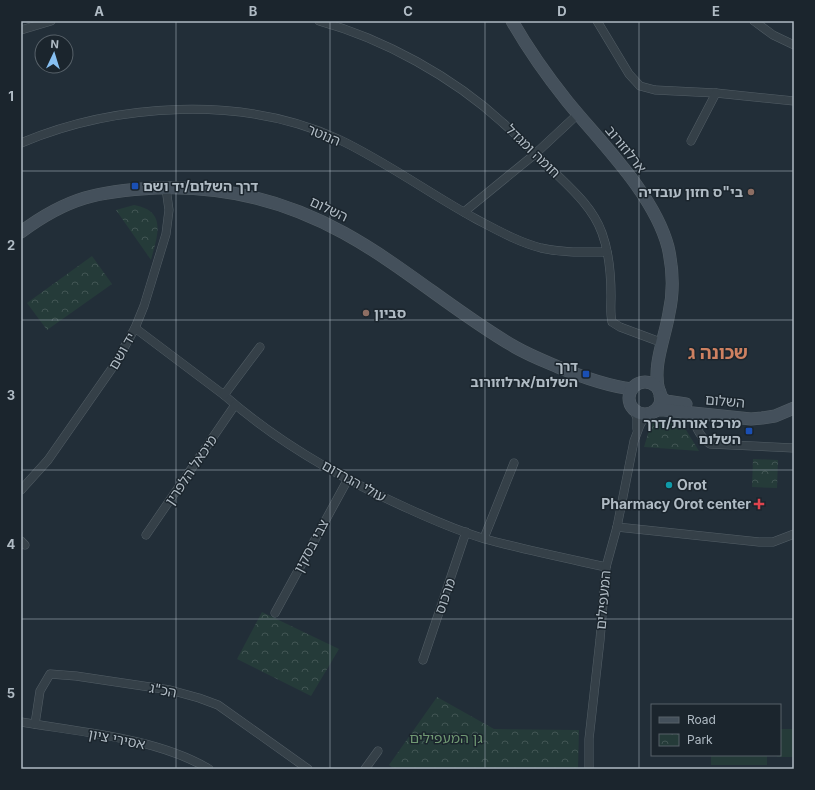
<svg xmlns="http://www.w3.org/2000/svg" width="815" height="790" viewBox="0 0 815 790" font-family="Inter,'Noto Sans Hebrew',sans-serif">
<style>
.park{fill:url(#park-crowns)}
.pitch{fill:#253b39}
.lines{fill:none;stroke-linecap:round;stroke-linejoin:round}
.street-casing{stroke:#535e66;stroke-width:9}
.secondary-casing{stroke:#535e66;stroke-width:13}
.street{stroke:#354048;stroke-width:8}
.secondary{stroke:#44505b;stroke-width:12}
.grid{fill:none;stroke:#b0bbc4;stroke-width:1;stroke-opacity:0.55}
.transit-dot{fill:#1a4fb4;stroke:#1b252d;stroke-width:1.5}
.education-dot{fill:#8d6e63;stroke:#1b252d;stroke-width:1.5}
.culture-dot{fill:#0f9aa8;stroke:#1b252d;stroke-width:1.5}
.health-dot{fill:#e0444e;stroke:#1b252d;stroke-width:1.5}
.labels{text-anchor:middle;stroke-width:3;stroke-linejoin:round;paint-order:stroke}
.street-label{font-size:14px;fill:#b0bbc4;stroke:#1b252d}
.poi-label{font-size:14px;font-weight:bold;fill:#b0bbc4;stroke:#1b252d;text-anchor:end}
.park-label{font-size:14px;fill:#709973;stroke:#1b252d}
.district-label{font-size:18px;font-weight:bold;fill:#ce8161;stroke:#1b252d}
.neatline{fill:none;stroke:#b0bbc4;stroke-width:1.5}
.grid-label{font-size:13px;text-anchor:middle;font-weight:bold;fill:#b0bbc4}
</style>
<defs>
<pattern id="park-crowns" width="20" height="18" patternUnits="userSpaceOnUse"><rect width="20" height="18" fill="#253b39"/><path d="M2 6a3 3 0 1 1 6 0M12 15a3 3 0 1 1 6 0" fill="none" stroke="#425554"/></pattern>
</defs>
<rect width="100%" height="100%" fill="#222e38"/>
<g class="park">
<path d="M 134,205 C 168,211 157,236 151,260 L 116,210 Z"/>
<polygon points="92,256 112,284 47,330 27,303"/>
<polygon points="654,420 677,421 686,430 699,451 644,447 651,424"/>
<polygon points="753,459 778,460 777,488 752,487"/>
<polygon points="262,612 339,649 311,696 237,659"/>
<polygon points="437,697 494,729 579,730 578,769 394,769 389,765"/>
</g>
<g class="pitch">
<polygon points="780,729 794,729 794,757 777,757 777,755 780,755"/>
<rect x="711" y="755" width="56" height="10"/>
</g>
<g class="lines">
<defs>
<g id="street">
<path d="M 319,21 C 384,39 453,77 503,123 C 518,136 532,151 547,165 C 567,185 592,205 602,233 C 609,252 611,275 611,296 C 611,305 610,313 612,322 L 620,327 L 663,343"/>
<polyline points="597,21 629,74 640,86 655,90 716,93 794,101"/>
<polyline points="754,21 773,35 794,45"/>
<polyline points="21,30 51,21"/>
<polyline points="691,141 716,93"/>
<path d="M 21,143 C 116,103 243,95 338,139 C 385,161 430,194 476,219 C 497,230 518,242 541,248 C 563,253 585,252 607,252"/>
<polyline points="464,212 535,154 578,114"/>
<path d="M 135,328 L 224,395 C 277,442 344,480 409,509 C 433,520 459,531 485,539 C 525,550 565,558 606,567"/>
<polyline points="224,395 260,347"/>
<polyline points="633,408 637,418 637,429"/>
<path d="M 690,413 C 695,424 699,437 710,444 L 794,448"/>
<polyline points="21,490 48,460 115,364 135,328 144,306 166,234 169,210 166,188"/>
<polyline points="617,527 759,542 773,542 794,534"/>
<polyline points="146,535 235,405"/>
<polyline points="484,538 514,463"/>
<polyline points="21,541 25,545"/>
<polyline points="275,613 348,479"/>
<polyline points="423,660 466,532"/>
<path d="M 21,722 C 80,732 157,738 209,769"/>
<polyline points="35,724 40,691 50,674 76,676 170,690 199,698 218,705 308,769"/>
<polyline points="365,769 378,751"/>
<polyline points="589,769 589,739 600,640 606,567 617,527 634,441 640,425 646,414"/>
</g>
<g id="secondary">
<path d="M 512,21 C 528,49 547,76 567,101 C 601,143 654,194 668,247 C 673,269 674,291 669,313 C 665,338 652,366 659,391"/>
<path d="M 21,232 C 68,197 99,191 156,188 C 222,185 286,201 344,233 C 404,266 456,313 515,347 C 529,355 544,361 558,367 C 582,377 607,386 632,389"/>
<circle cx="645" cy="398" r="16"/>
<polyline points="660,396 666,401 686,404"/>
<polyline points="651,413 658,410 664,410 751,419 762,418 775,416 794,408"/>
</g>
</defs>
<use href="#street" class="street-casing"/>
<use href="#secondary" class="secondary-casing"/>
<use href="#street" class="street"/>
<use href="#secondary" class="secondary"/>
</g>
<path class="grid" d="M 176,21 L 176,769M 330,21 L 330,769M 485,21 L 485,769M 639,21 L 639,769M 21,171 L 794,171M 21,320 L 794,320M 21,470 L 794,470M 21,619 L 794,619"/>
<g class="transit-dot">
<rect x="131" y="182" width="8" height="8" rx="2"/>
<rect x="582" y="370" width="8" height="8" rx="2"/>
<rect x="745" y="427" width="8" height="8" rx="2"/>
</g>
<g class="education-dot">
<circle cx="751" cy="192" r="4"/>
<circle cx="366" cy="313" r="4"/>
</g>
<circle class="culture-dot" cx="669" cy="485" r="4"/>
<path class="health-dot" d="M757 498h4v4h4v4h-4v4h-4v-4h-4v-4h4z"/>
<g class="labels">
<g class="street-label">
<text transform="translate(324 135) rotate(23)" y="5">הנוטר</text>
<text transform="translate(626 149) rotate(51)" y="5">ארלוזורוב</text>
<text transform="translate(533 151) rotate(44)" y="5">חומה ומגדל</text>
<text transform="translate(329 209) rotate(25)" y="5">השלום</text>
<text transform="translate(122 351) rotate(-60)" y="5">יד ושם</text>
<text transform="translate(725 401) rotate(5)" y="5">השלום</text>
<text transform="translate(191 470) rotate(-56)" y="5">מיכאל הלפרין</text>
<text transform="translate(354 481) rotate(29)" y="5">עולי הגרדום</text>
<text transform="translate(311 546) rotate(-62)" y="5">צבי בסקין</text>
<text transform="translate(445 596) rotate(-71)" y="5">מרכוס</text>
<text transform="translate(603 600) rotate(-85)" y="5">המעפילים</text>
<text transform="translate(163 690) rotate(11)" y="5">הכ"ג</text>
<text transform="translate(117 739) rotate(11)" y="5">אסירי ציון</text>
</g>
<g class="poi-label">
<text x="143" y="191" text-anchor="start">דרך השלום/יד ושם</text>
<text x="743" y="197">בי"ס חזון עובדיה</text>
<text x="374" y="318" text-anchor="start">סביון</text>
<text x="578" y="371">דרך<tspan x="578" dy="16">השלום/ארלוזורוב</tspan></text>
<text x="741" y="428">מרכז אורות/דרך<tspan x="741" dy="16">השלום</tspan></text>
<text x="677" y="490" text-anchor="start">Orot</text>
<text x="751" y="509">Pharmacy Orot center</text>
</g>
<g class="park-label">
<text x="446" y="743">גן המעפילים</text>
</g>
<g class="district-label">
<text x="718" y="359">שכונה ג</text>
</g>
</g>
<rect width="815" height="790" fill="none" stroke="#1b252d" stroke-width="44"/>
<rect x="651" y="704" width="130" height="52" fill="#1b252d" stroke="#576169"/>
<rect x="659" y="717" width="20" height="6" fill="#44505b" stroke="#576169"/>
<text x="687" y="724" font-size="12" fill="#b0bbc4">Road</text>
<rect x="659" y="734" width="20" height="12" fill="url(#park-crowns)" stroke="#576169"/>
<text x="687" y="744" font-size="12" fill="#b0bbc4">Park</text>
<g transform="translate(54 54) rotate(4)"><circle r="19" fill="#1b252d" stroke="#576169"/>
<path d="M0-3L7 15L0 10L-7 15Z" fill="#87c0f2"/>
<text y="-6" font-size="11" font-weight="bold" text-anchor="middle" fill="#b0bbc4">N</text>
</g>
<rect x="22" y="22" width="771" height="746" class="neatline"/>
<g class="grid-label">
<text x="99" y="16">A</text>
<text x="253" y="16">B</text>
<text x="408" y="16">C</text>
<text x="562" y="16">D</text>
<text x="716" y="16">E</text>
<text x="11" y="101">1</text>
<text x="11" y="250">2</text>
<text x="11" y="400">3</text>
<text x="11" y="549">4</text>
<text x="11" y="698">5</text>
</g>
</svg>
